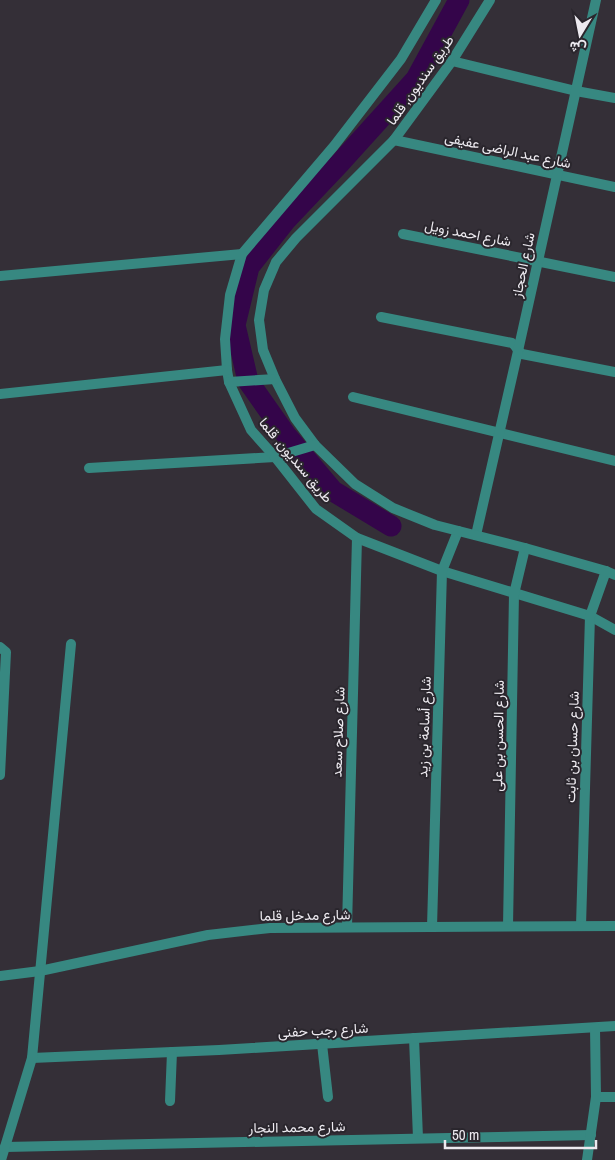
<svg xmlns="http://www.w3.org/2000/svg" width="615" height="1160" viewBox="0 0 615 1160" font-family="'Archivo Narrow',Vazirmatn,sans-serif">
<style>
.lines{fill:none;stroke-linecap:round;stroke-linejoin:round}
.canal{stroke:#34054a;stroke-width:21}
.service{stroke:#378881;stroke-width:10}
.minor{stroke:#378881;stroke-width:10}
.tertiary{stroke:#378881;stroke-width:10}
.labels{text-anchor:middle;stroke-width:4;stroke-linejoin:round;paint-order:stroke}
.street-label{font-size:14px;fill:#edeaf0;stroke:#2a262d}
</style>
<rect width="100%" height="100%" fill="#342f37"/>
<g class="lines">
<polyline class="canal" points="391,526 333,491 286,435 248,381 235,325 249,267 286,220 340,163 416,79 459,0"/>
<polyline class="service" points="89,468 275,457"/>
<g class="minor">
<polyline points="436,0 401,59 334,146 242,254 230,295 225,339 227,370 229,382 251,430 275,457 316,509 357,538 442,571 590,616 615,630"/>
<polyline points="452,61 576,91 615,98"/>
<polyline points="394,140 615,187"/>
<polyline points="403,234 615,277"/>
<polyline points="0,276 242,254"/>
<path d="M 381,317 L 512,343 C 517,346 517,351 522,354 L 615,372"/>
<polyline points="0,394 227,370"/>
<polyline points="353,397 615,461"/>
<polyline points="476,535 518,351 596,0"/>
<polyline points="0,647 6,652 0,775"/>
<polyline points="508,926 514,594 525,548"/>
<polyline points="581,926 590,616 606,571"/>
<polyline points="347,927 357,538"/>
<polyline points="432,927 442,571 458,531"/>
<polyline points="414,1038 418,1138"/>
<polyline points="322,1044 328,1097"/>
<polyline points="32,1058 219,1050 615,1026"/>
<polyline points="596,1097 615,1097"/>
<polyline points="170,1101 172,1052"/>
<polyline points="5,1147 591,1135"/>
<polyline points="1,1160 32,1058 71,644"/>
<polyline points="587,1160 596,1097 595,1028"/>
</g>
<g class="tertiary">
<polyline points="490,0 452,61 394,140 296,238 276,262 264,290 259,320 263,350 275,379 295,418 315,445 355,484 393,508 435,525 525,548 606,571 615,575"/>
<polyline points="229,382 275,379"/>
<polyline points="275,457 315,445"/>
<polyline points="0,976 40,971 208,935 270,928 615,926"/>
</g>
</g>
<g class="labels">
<g class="street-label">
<text transform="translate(420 80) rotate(-55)" y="5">طريق سنديون, قلما</text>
<text transform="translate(508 150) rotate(12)" y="5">شارع عبد الراضى عفيفى</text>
<text transform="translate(468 233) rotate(11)" y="5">شارع احمد زويل</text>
<text transform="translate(523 265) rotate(-78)" y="5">شارع الحجاز</text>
<text transform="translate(296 460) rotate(50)" y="5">طريق سنديون, قلما</text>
<text transform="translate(424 727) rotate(-88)" y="5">شارع أسامة بن زيد</text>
<text transform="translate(338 732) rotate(-88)" y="5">شارع صلاح سعد</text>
<text transform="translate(498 736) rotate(-89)" y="5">شارع الحسن بن على</text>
<text transform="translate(572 747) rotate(-88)" y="5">شارع حسان بن ثابت</text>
<text transform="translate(305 915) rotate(-1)" y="5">شارع مدخل قلما</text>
<text transform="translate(323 1030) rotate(-3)" y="5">شارع رجب حفنى</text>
<text transform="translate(297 1127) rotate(-1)" y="5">شارع محمد النجار</text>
</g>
</g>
<g transform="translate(580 35) rotate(190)" stroke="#2a262d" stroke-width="4" paint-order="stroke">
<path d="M0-4L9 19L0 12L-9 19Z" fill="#edeaf0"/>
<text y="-8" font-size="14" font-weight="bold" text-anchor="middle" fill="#edeaf0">ش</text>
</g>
<path d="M445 1140v8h151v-8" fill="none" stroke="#edeaf0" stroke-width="2.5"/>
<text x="452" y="1140" font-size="15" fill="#edeaf0" stroke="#2a262d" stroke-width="4" paint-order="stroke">50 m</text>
</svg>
